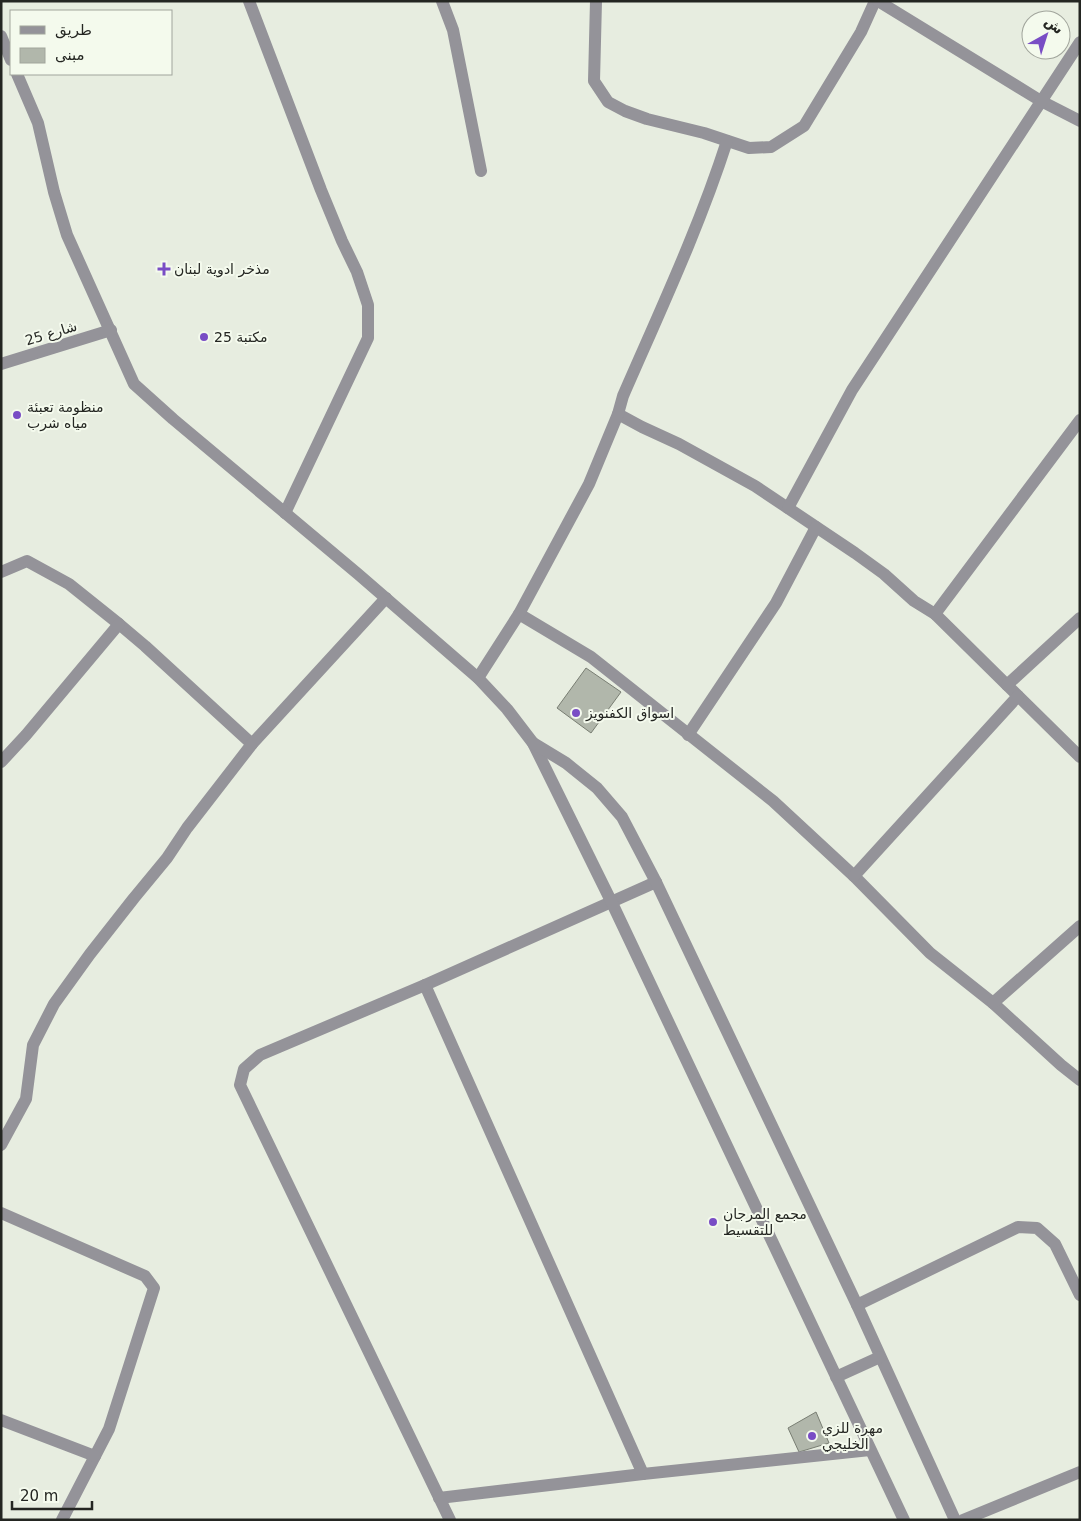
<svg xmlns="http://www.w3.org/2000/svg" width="1081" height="1521" viewBox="0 0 1081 1521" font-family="'DejaVu Sans',Cairo,sans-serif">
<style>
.building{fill:#b1b7ab;stroke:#797e73}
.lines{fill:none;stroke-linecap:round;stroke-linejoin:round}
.minor{stroke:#949399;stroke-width:12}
.tertiary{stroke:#949399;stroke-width:12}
.poi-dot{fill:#794dc5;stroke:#f4faed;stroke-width:2}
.labels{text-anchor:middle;stroke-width:4;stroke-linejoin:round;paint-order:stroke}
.poi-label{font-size:14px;fill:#242622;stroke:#f4faed;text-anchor:start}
.street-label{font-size:14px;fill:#242622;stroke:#f4faed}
</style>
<rect width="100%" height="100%" fill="#e7ede0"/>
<g class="building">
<polygon points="586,668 621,692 591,733 557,708"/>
<polygon points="816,1412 829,1443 799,1452 788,1428"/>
</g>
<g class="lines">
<g class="minor">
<polyline points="249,1 321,190 342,241 357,272 368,305 368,338 285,513"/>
<polyline points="442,1 453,30 481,171"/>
<polyline points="596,1 594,81 608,102 625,111 647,119 704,133 749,148 771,147 804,126 861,32 875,1"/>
<polyline points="878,1 1041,101 1080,121"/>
<polyline points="618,414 642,427 679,444 755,486 855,553 884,574 914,601 935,614 1080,757"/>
<polyline points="788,508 852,390 1080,42"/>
<polyline points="1,572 27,561 69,584 119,624 145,646 252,744"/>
<polyline points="519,614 591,657 773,801 854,876 930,953 993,1003 1061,1065 1080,1080"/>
<polyline points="935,614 1080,420"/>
<path d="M 478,678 L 519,614 L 589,484 L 618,414 L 623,396 C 660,311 699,228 727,141"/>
<polyline points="1007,685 1080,618"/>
<polyline points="688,735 776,603 816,527"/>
<polyline points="1,762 26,735 119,624"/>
<polyline points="854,876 1018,696"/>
<polyline points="425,985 643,1474"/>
<polyline points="993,1003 1080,926"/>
<polyline points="1,1145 26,1099 33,1045 54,1004 90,954 134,898 167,858 187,828 252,744 386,598"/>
<polyline points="1,1213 145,1276 154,1288 109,1429 62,1520"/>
<polyline points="857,1305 1018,1227 1037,1228 1055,1244 1080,1295"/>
<polyline points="1,1420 95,1456"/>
<polyline points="439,1498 643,1474 870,1450"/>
<polyline points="450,1520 240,1085 244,1069 260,1055 425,985 656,882"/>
<polyline points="963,1520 1080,1472"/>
</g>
<g class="tertiary">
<polyline points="1,36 11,60"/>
<polyline points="17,74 38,123 54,192 67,235 134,384 173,419 358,574 478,678 507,709 533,743 612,903 904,1520"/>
<polyline points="1,364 111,330"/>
<polyline points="533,743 566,763 597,788 622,817 656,882 857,1305 955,1520"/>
<polyline points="836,1377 880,1357"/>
</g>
</g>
<g class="poi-dot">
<path d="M161.5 261.5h5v5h5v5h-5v5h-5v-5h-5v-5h5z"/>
<circle cx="204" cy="337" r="5"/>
<circle cx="17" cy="415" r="5"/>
<circle cx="576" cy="713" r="5"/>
<circle cx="713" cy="1222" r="5"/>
<circle cx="812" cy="1436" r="5"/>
</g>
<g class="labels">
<g class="poi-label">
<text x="174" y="274">مذخر ادوية لبنان</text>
<text x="214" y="342">مكتبة 25</text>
<text x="27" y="412">منظومة تعبئة<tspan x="27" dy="16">مياه شرب</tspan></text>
<text x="586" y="718">اسواق الكفنويز</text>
<text x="723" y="1219">مجمع المرجان<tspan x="723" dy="16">للتقسيط</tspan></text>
<text x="822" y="1433">مهرة للزي<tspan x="822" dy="16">الخليجي</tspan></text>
</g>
<g class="street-label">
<text transform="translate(51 333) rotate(-17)" y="5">شارع 25</text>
</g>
</g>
<rect width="1081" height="1521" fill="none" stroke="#242622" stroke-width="5"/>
<rect x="10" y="10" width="162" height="65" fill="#f4faed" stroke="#a1a59c"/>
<rect x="20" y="26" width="25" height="8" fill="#949399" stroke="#a1a59c"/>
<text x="55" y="35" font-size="15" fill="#242622">طريق</text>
<rect x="20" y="48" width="25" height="15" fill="#b1b7ab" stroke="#a1a59c"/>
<text x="55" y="60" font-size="15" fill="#242622">مبنى</text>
<g transform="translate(1046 35) rotate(39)"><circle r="24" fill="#f4faed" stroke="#a1a59c"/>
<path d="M0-4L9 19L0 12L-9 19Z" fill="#794dc5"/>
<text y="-8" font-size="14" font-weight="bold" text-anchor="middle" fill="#242622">ش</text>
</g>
<path d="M12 1501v8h80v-8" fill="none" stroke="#242622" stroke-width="2.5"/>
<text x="20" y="1501" font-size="15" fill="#242622" stroke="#f4faed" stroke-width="4" paint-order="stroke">20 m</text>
</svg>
